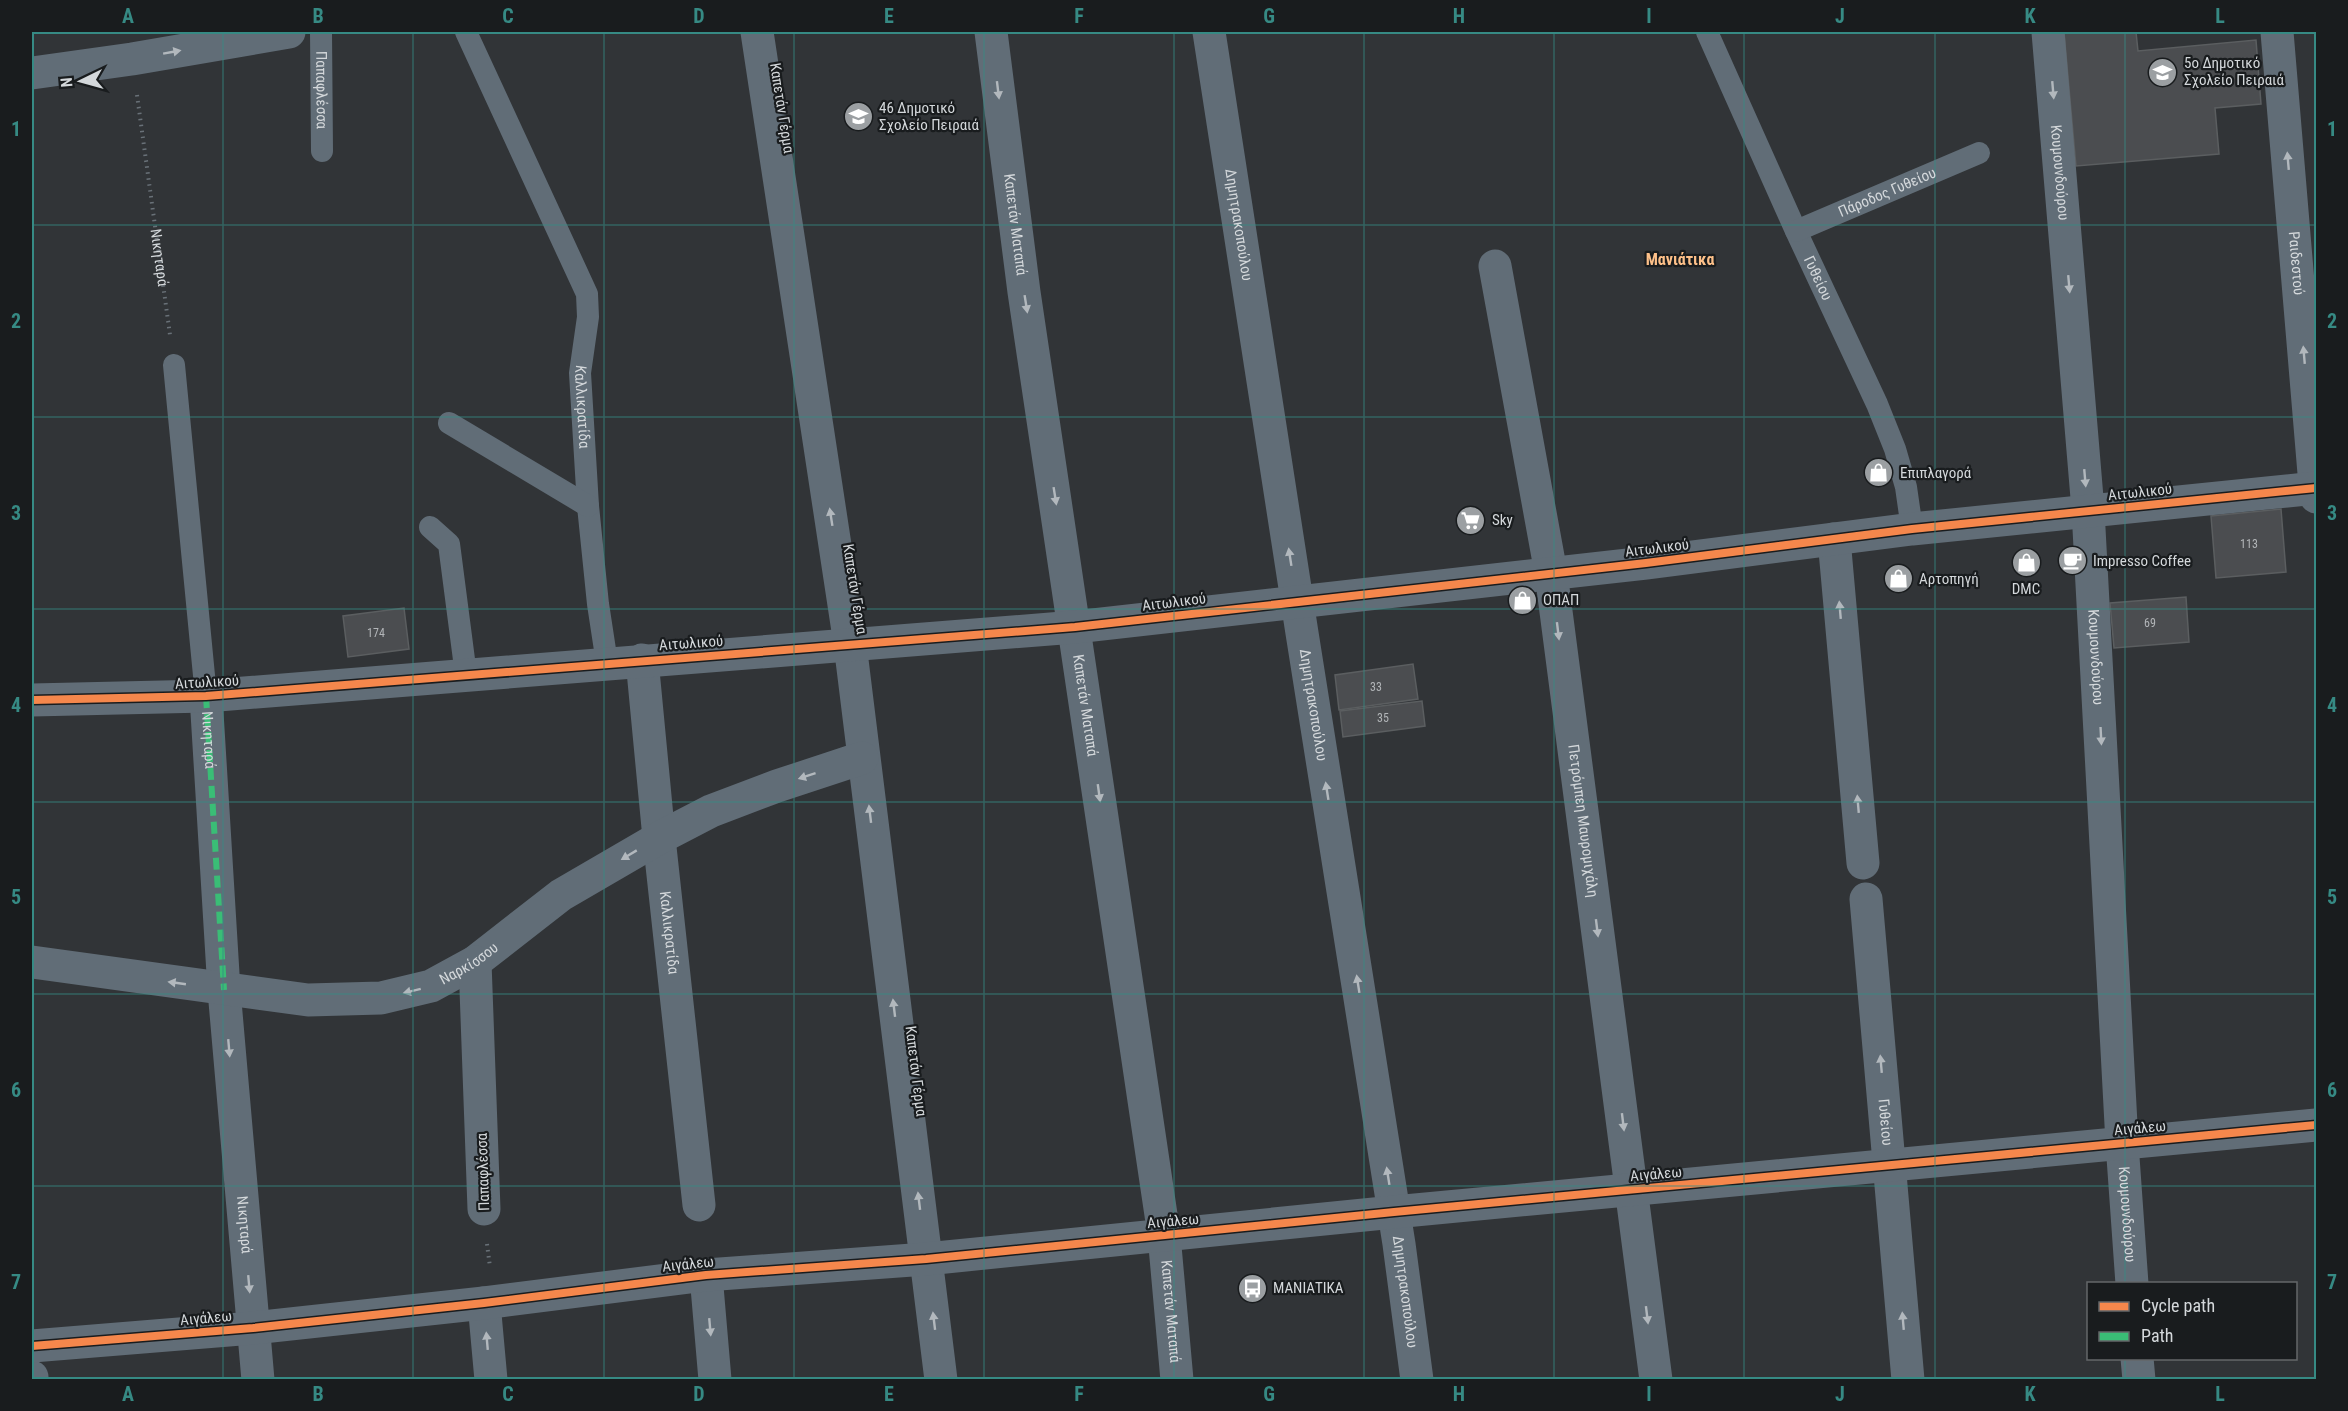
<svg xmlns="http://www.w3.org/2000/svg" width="2348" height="1411" viewBox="0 0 2348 1411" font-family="'Roboto Condensed',sans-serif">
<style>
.building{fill:#4b4d50;stroke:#5b5e60;stroke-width:1.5}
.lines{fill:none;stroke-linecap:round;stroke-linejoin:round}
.path{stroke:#697178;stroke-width:4;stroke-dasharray:1.5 4.5;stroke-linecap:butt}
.service{stroke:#616d77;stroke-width:22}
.minor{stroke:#616d77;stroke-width:33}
.tertiary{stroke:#616d77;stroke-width:33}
.quiet{stroke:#3abd76;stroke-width:6;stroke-dasharray:12 6;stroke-linecap:butt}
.cycleway-casing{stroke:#191c1e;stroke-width:11}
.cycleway{stroke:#f5874c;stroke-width:8}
.oneway{fill:#b2b8bd}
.grid{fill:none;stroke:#368a84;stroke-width:1.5;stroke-opacity:0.55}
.labels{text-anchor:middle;stroke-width:4.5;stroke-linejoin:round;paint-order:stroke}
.number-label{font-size:12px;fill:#b2b5b8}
.poi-label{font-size:15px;fill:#d4d8db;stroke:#191c1e;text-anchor:start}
.street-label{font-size:15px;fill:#d4d8db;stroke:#191c1e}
.neighbourhood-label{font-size:16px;font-weight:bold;fill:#fdc089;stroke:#191c1e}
.neatline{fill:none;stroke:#368a84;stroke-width:2}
.grid-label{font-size:20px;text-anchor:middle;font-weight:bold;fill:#368a84}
</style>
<rect width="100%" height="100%" fill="#313437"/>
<g class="building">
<polygon points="2064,32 2136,32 2138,51 2256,40 2261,104 2215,108 2219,154 2076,166"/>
<polygon points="2281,509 2286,572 2216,578 2211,516"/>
<polygon points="2186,597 2189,642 2114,648 2110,603"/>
<polygon points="404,608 409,649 348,657 343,616"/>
<polygon points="1413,664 1418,699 1339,710 1335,675"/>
<polygon points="1422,701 1425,726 1343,737 1340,711"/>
</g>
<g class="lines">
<g class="path">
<path id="s1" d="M 137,95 L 170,335"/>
<polyline points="487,1244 490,1267"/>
</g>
<g class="service">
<path id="s2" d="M 321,32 L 322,151"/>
<path id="s3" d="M 466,32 L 587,294 L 588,317 L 580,373 L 588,506 L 598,604 L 607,663"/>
<path id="s4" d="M 1707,32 L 1796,231 L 1877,404 L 1895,449 L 1906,487 L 1912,529"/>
<path id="s5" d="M 1796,231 L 1979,153"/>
<polyline points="174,365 206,696"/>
<polyline points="449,423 588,506"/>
<polyline points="430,527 449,544 466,675"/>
</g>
<g class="minor">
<polyline points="757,32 850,644 941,1380"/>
<path id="s6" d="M 991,32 L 1024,292 L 1164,1235 L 1177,1380"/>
<path id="s7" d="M 1209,32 L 1302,633 L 1399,1244 L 1417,1380"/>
<path id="s8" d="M 2048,32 L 2088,510 L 2122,1143 L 2132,1284"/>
<path id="s9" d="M 2277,32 L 2316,497"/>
<polyline points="32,73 132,59 289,32"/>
<path id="s10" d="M 1495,266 L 1551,573 L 1656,1380"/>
<polyline points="1834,539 1863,863"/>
<path id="s11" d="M 642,660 L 659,838 L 699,1205"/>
<path id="s12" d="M 206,696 L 224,990 L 258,1380"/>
<path id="s13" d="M 1866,899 L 1908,1380"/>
<path id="s14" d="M 32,962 L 308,1000 L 381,998 L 431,986 L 475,962 L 561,895 L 659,838 L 711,811 L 777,786 L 862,758"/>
<polyline points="475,962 484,1209"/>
<polyline points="706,1275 715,1380"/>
<polyline points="484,1303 491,1380"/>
<polyline points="2137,1358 2139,1380"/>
<polyline points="32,1377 32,1380"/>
</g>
<g class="tertiary">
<polyline points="32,700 206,696 1075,627 1646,563 1912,529 2316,488"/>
<polyline points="32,1346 253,1328 484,1303 706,1275 926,1259 1394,1212 2316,1125"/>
</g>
<path class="quiet" id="s15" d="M 206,696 L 224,990"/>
<defs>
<g id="cycleway">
<polyline points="32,700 206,696 1075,627 1646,563 1912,529 2316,488"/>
<polyline points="32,1346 253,1328 484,1303 706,1275 926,1259 1394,1212 2316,1125"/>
</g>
</defs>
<use href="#cycleway" class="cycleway-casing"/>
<use href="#cycleway" class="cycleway"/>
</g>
<defs><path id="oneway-solid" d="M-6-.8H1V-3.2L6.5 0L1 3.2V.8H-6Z" transform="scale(1.5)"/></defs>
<g class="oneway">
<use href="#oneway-solid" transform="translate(172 52) rotate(-10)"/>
<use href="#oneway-solid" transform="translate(998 90) rotate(83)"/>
<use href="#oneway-solid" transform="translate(2053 90) rotate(85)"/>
<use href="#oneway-solid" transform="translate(2288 161) rotate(-95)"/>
<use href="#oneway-solid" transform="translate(2069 284) rotate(85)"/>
<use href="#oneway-solid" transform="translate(1026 304) rotate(81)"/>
<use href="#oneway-solid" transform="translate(2304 355) rotate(-95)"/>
<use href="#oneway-solid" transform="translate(2085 478) rotate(85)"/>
<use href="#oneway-solid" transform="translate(1055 496) rotate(81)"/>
<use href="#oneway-solid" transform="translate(831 517) rotate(-99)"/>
<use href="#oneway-solid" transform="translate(1290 557) rotate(-99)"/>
<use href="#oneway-solid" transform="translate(1840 610) rotate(-95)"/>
<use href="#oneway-solid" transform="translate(1558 631) rotate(83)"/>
<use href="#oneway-solid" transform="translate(2101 736) rotate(87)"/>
<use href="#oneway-solid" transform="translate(807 776) rotate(162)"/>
<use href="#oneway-solid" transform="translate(1327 791) rotate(-99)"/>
<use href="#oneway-solid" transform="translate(1099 793) rotate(82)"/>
<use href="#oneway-solid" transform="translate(1858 804) rotate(-95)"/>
<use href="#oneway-solid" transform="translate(870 814) rotate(-97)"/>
<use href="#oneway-solid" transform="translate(629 855) rotate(149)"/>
<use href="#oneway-solid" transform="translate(1597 928) rotate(83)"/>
<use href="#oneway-solid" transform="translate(177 983) rotate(-172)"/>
<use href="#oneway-solid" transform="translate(1358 984) rotate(-99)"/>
<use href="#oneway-solid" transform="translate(412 991) rotate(166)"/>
<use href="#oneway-solid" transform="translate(894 1008) rotate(-97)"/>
<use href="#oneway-solid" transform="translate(229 1048) rotate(85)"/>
<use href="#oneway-solid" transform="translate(1881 1064) rotate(-95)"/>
<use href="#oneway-solid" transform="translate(1623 1122) rotate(83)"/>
<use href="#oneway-solid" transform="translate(1388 1176) rotate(-99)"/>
<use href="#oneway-solid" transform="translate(919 1201) rotate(-97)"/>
<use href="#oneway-solid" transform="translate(249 1284) rotate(85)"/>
<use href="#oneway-solid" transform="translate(1647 1315) rotate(83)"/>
<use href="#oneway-solid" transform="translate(934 1321) rotate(-97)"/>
<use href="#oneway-solid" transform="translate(1903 1321) rotate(-95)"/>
<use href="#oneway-solid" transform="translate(710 1327) rotate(85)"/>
<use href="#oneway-solid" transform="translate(487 1341) rotate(-95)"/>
</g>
<path class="grid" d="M 223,32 L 223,1380M 413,32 L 413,1380M 604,32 L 604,1380M 794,32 L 794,1380M 984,32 L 984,1380M 1174,32 L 1174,1380M 1364,32 L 1364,1380M 1554,32 L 1554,1380M 1744,32 L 1744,1380M 1935,32 L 1935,1380M 2125,32 L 2125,1284M 32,225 L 2316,225M 32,417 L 2316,417M 32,609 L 2316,609M 32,802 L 2316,802M 32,994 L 2316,994M 32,1186 L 2316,1186M 2125,1358 L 2125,1380"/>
<defs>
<symbol id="school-disc" viewBox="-11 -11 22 22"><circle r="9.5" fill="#9b9fa2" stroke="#191c1e"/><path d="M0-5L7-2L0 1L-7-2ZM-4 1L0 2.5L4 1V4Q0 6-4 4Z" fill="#fff"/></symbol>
<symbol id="shop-disc" viewBox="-11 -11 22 22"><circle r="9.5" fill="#9b9fa2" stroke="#191c1e"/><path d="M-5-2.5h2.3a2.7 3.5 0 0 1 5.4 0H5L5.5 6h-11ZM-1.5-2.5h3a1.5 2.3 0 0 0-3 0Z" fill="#fff"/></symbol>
<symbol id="supermarket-disc" viewBox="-11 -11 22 22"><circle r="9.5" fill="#9b9fa2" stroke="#191c1e"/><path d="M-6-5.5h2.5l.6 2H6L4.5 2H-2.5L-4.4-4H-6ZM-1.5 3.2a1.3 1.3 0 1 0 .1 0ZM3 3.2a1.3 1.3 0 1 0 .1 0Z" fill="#fff"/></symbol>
<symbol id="cafe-disc" viewBox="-11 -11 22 22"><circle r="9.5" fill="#9b9fa2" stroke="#191c1e"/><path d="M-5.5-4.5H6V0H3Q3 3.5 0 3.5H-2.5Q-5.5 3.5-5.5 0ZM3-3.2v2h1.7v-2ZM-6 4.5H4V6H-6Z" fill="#fff"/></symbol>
<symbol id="bus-disc" viewBox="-11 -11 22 22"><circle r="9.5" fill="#9b9fa2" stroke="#191c1e"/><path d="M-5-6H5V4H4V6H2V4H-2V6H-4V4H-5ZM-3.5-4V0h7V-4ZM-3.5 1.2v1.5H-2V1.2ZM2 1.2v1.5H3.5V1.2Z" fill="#fff"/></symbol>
</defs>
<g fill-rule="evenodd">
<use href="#school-disc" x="2146" y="56" width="33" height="33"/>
<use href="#school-disc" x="842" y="100" width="33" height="33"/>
<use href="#shop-disc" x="1862" y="456" width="33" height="33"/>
<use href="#supermarket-disc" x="1454" y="504" width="33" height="33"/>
<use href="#cafe-disc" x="2056" y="544" width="33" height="33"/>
<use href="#shop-disc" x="2010" y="546" width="33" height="33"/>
<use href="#shop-disc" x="1882" y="562" width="33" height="33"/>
<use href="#shop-disc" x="1506" y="584" width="33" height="33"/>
<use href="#bus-disc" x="1236" y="1272" width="33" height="33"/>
</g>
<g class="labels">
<g class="number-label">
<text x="2249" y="548">113</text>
<text x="2150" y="627">69</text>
<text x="376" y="637">174</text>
<text x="1376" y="691">33</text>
<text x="1383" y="722">35</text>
</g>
<g class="poi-label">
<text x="2184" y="68">5ο Δημοτικό<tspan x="2184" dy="17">Σχολείο Πειραιά</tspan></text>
<text x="879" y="113">46 Δημοτικό<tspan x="879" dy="17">Σχολείο Πειραιά</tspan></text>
<text x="1900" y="478">Επιπλαγορά</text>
<text x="1492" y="525">Sky</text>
<text x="2093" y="566">Impresso Coffee</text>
<text x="1919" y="584">Αρτοπηγή</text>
<text x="2026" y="594" text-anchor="middle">DMC</text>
<text x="1543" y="605">ΟΠΑΠ</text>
<text x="1273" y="1293">ΜΑΝΙΑΤΙΚΑ</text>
</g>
<g class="street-label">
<text dy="5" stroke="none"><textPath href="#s2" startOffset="58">Παπαφλέσσα</textPath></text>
<text transform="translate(782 108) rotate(81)" y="5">Καπετάν Γέρμα</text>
<text dy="5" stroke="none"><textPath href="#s8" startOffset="141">Κουμουνδούρου</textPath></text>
<text dy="5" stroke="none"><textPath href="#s5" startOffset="99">Πάροδος Γυθείου</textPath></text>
<text dy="5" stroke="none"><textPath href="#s6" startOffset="194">Καπετάν Ματαπά</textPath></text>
<text dy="5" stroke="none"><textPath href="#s7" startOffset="195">Δημητρακοπούλου</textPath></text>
<text dy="5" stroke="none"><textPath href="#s1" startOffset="164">Νικηταρά</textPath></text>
<text dy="5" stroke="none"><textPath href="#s9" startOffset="232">Ραιδεστού</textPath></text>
<text dy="5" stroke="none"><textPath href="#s4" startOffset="270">Γυθείου</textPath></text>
<text dy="5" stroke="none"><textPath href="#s3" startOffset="402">Καλλικρατίδα</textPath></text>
<text transform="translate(2140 492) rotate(-6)" y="5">Αιτωλικού</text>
<text transform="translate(1657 548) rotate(-7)" y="5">Αιτωλικού</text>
<text transform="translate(855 589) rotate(81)" y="5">Καπετάν Γέρμα</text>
<text transform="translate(1174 602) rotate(-7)" y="5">Αιτωλικού</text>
<text transform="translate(691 643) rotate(-4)" y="5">Αιτωλικού</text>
<text dy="5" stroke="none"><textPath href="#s8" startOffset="627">Κουμουνδούρου</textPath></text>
<text transform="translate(207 682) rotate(-3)" y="5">Αιτωλικού</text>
<text dy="5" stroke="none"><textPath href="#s6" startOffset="680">Καπετάν Ματαπά</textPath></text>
<text dy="5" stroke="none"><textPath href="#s7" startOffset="681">Δημητρακοπούλου</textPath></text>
<text dy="5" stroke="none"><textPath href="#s15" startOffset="44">Νικηταρά</textPath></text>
<text dy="5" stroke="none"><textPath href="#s10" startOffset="562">Πετρόμπεη Μαυρομιχάλη</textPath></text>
<text dy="5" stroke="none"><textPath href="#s11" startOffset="274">Καλλικρατίδα</textPath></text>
<text dy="5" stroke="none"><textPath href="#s14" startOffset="447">Ναρκίσσου</textPath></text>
<text transform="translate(916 1071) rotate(83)" y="5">Καπετάν Γέρμα</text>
<text dy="5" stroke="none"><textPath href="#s13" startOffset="224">Γυθείου</textPath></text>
<text transform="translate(2140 1128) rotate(-5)" y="5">Αιγάλεω</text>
<text transform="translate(483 1172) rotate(-92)" y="5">Παπαφλέσσα</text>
<text transform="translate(1656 1174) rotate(-5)" y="5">Αιγάλεω</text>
<text dy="5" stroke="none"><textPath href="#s8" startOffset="1185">Κουμουνδούρου</textPath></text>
<text transform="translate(1173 1221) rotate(-5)" y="5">Αιγάλεω</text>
<text dy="5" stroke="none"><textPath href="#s12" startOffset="530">Νικηταρά</textPath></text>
<text transform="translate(688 1264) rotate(-6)" y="5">Αιγάλεω</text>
<text dy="5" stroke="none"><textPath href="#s7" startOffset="1275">Δημητρακοπούλου</textPath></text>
<text dy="5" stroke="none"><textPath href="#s6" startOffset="1292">Καπετάν Ματαπά</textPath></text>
<text transform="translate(206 1318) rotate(-5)" y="5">Αιγάλεω</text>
</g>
<g class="neighbourhood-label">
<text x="1680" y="265">Μανιάτικα</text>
</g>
</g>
<rect width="2348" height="1411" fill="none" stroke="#191c1e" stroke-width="66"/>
<rect x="2087" y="1282" width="210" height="78" fill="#191c1e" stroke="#64676a" stroke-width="1.5"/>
<rect x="2099" y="1302" width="30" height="9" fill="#f5874c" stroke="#64676a" stroke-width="1.5"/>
<text x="2141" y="1312" font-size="18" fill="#d4d8db">Cycle path</text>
<rect x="2099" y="1332" width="30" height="9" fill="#3abd76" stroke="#64676a" stroke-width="1.5"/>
<text x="2141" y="1342" font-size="18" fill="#d4d8db">Path</text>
<g transform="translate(81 81) rotate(265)" stroke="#191c1e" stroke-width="4.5" paint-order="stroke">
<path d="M0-4.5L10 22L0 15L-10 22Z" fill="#d4d8db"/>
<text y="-9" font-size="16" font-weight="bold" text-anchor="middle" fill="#d4d8db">N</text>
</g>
<rect x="33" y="33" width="2282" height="1345" class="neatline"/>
<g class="grid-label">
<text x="128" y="23">A</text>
<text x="318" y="23">B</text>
<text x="508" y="23">C</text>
<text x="699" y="23">D</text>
<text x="889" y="23">E</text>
<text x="1079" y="23">F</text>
<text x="1269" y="23">G</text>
<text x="1459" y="23">H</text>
<text x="1649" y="23">I</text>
<text x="1840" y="23">J</text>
<text x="2030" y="23">K</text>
<text x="2220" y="23">L</text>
<text x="16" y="136">1</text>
<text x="2332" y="136">1</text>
<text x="16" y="328">2</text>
<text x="2332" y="328">2</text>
<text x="16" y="520">3</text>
<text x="2332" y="520">3</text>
<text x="16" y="712">4</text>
<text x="2332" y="712">4</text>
<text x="16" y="904">5</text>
<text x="2332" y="904">5</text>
<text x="16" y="1097">6</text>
<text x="2332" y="1097">6</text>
<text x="16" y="1289">7</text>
<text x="2332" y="1289">7</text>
<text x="128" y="1401">A</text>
<text x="318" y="1401">B</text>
<text x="508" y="1401">C</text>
<text x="699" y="1401">D</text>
<text x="889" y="1401">E</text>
<text x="1079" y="1401">F</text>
<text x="1269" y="1401">G</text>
<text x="1459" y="1401">H</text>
<text x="1649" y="1401">I</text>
<text x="1840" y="1401">J</text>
<text x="2030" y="1401">K</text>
<text x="2220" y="1401">L</text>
</g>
</svg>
